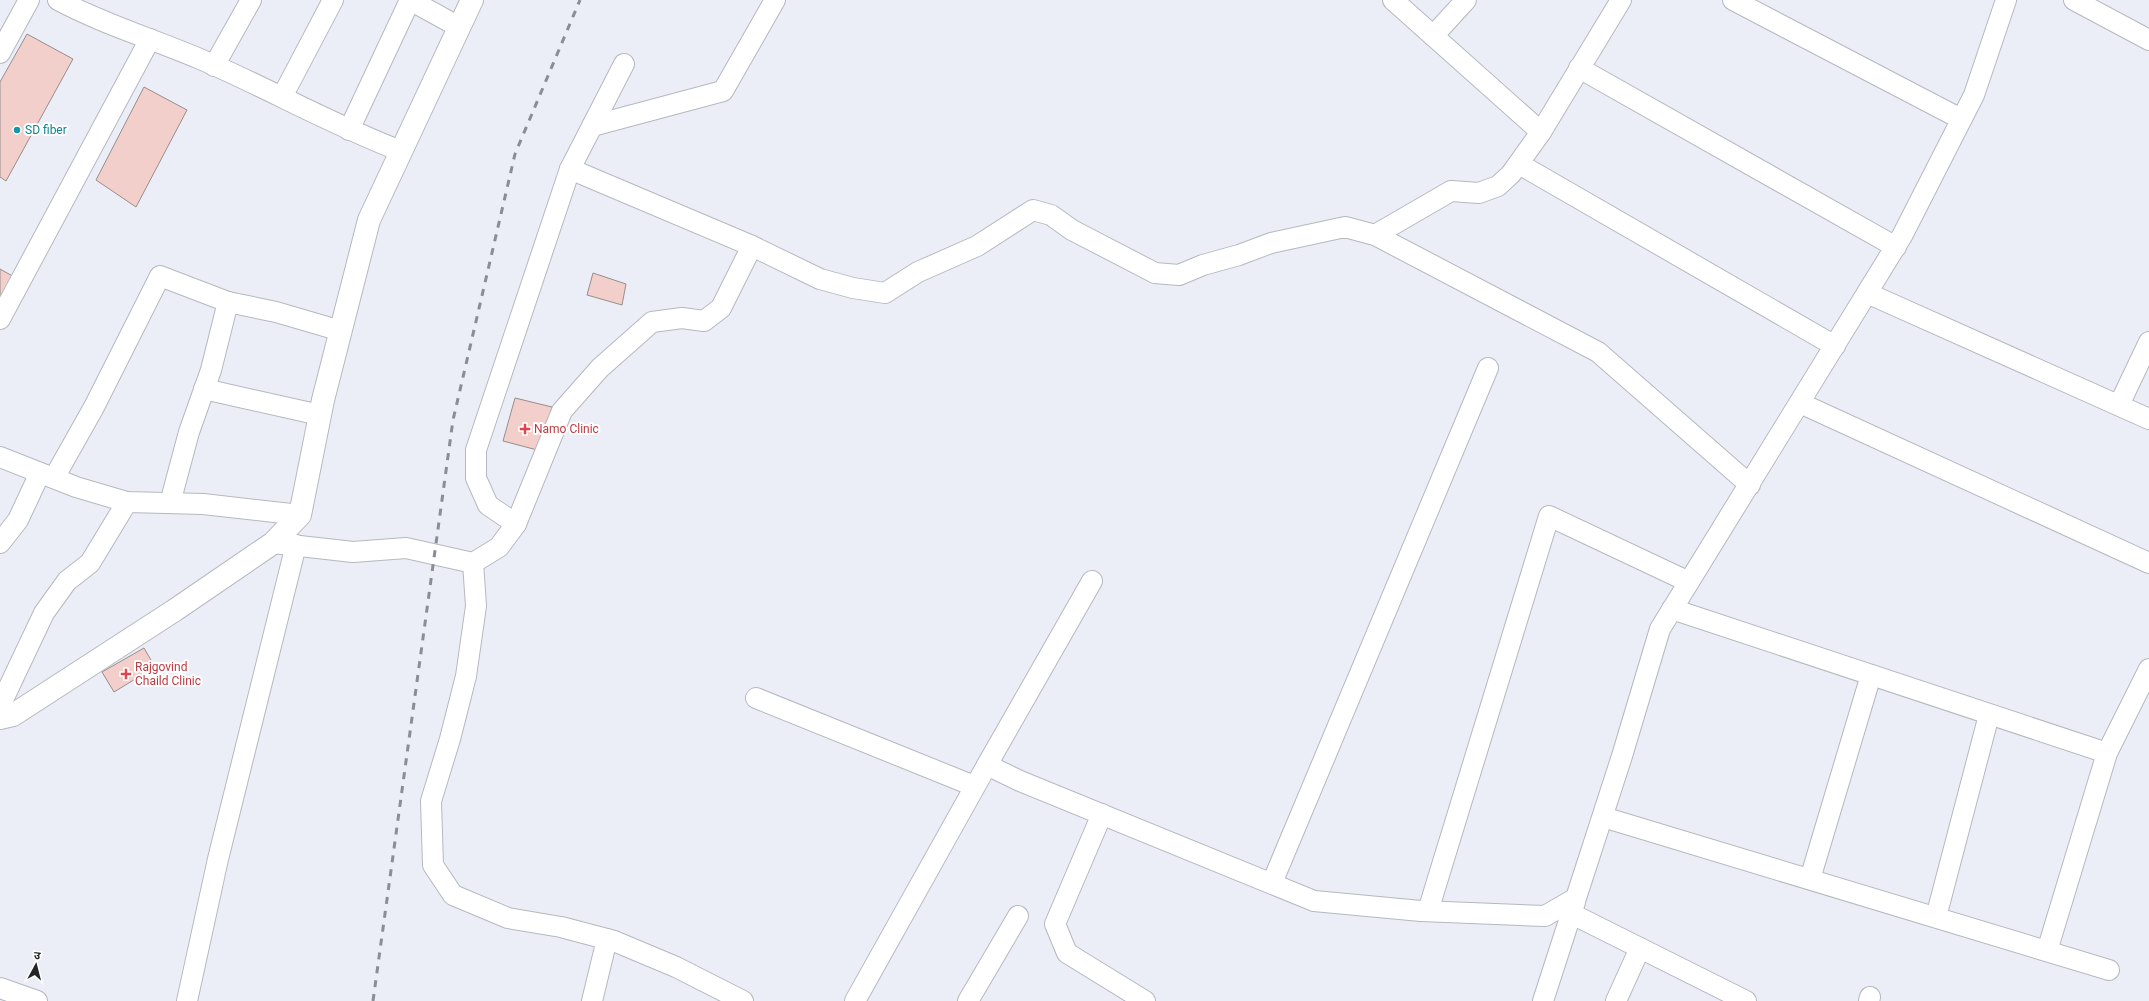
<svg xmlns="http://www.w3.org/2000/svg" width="2149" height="1001" viewBox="0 0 2149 1001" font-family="Roboto,'Noto Sans Devanagari',sans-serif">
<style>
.building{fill:#f3cfcb;stroke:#978e8c}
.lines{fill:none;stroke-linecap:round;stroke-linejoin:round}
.street-casing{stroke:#b6b8c0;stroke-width:22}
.secondary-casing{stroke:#b6b8c0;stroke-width:24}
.street{stroke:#fff;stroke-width:20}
.secondary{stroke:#fff;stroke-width:22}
.rail{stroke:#8b8d93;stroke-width:3;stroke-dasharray:7 7;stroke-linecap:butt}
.culture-dot{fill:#0f9aa8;stroke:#fff;stroke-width:1.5}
.health-dot{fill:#e0444e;stroke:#fff;stroke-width:1.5}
.labels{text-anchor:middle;stroke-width:4;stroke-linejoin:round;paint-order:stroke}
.culture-label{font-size:12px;fill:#0d838f;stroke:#fff;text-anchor:start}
.health-label{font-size:12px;fill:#be3a42;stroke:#fff;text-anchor:start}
</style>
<rect width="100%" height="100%" fill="#eceef7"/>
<g class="building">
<polygon points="27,34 73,59 6,181 0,177 0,82"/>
<polygon points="144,87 187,110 136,207 96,180"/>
<polygon points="0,269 16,278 0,303"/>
<polygon points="593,273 626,284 622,305 587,295"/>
<polygon points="515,398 552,407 541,451 503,441"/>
<polygon points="144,648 155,667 114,692 102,672"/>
</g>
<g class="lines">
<defs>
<g id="street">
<path d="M 58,0 C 103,24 153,39 200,59 C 268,88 332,125 401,151"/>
<polyline points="410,0 459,27"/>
<polyline points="1393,0 1541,132"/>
<polyline points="1733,0 1961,119"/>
<polyline points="2074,0 2149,40"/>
<polyline points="1433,36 1466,0"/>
<polyline points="0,53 29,0"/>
<polyline points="214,66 251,0"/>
<polyline points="1579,68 1896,247"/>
<polyline points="282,97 333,0"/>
<polyline points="592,126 723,91 775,0"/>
<polyline points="349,130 410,0"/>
<polyline points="1519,164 1835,346"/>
<polyline points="570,169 752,246"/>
<polyline points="1375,235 1451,191 1479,193 1498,186 1511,174 1541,132 1621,0"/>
<polyline points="1867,293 2149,419"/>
<polyline points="0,319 150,39"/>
<polyline points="204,389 320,415"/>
<polyline points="1800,403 2149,563"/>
<polyline points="2119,405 2149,342"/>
<polyline points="0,457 76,487 127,502 203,504 300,515"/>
<polyline points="54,478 94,407 160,276 228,302 276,312 341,331"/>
<polyline points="170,503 189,432 211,370 228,302"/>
<polyline points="516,524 488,505 476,478 476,450 570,169 624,64"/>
<polyline points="0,543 18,520 40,473"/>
<polyline points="273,543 353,552 406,548 473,563 476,606 466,676 450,739 431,801 433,865 453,895 508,918 561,927 614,941 676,967 743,1001"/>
<polyline points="473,563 499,547 516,524 562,411 600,368 652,322 682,318 704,321 721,308 752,246 820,279 853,288 885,293 918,272 977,246 1033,210 1051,215 1072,230 1155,273 1179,275 1203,265 1239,255 1271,243 1345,227 1375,235 1598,352 1750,485"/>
<polyline points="1672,609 2107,753"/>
<polyline points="756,698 974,786"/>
<polyline points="0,706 44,613 67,581 90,563 127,502"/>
<polyline points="987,765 1092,581"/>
<polyline points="1102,814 1055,924 1067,953 1145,1001"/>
<polyline points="1603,817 2109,970"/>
<polyline points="1810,879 1871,675"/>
<polyline points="1272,883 1488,368"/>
<polyline points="1428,911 1549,516 1689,582"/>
<polyline points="1572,914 1746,1001"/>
<polyline points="1936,917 1989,715"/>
<polyline points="2047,951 2107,753 2149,669"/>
<polyline points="0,988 37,1001"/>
<polyline points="187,1001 218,859 296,545"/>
<polyline points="592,1001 607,939"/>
<polyline points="855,1001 987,765 1020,781 1314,901 1421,911 1545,916 1576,898 1622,756 1660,629 1902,236 1974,95 2006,0"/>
<polyline points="968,1001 1018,916"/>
<polyline points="1543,1001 1575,902"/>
<polyline points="1616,1001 1640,948"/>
<polyline points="1869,1001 1870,997"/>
</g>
<polyline id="secondary" points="0,718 13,715 175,610 273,543 300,515 323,400 369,220 472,0"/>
</defs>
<use href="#street" class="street-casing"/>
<use href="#secondary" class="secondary-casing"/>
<use href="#street" class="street"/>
<use href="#secondary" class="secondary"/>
<polyline class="rail" points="373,1001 453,420 515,154 580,0"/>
</g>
<circle class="culture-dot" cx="17" cy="130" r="4"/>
<g class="health-dot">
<path d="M523 423h4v4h4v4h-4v4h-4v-4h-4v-4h4z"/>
<path d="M124 668h4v4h4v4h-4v4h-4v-4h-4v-4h4z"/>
</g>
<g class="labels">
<g class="culture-label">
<text x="25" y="134">SD fiber</text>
</g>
<g class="health-label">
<text x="534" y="433">Namo Clinic</text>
<text x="135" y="671">Rajgovind<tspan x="135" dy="14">Chaild Clinic</tspan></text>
</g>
</g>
<g transform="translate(36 965) rotate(7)" stroke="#ffffff" stroke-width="3" paint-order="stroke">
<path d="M0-3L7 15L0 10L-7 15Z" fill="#242528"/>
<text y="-6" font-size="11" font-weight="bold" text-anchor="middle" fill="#242528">उ</text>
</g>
</svg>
